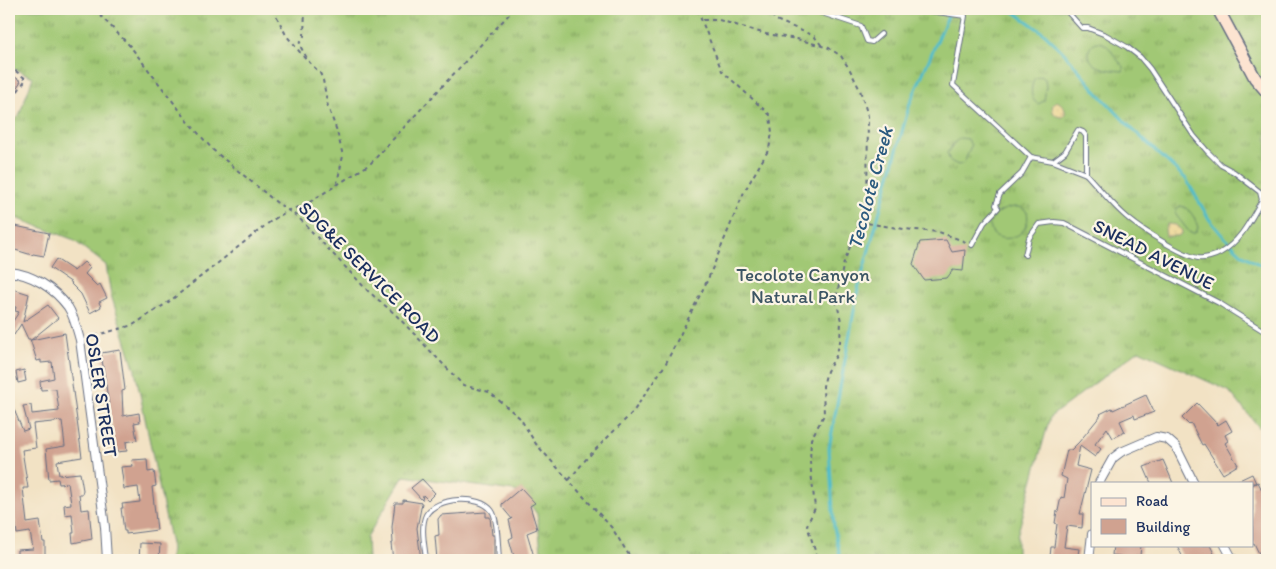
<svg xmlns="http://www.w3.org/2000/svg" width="1276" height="569" viewBox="0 0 1276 569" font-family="Itim,sans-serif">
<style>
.grass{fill:url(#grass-tufts);stroke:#5e7c69}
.sand{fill:url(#sand-dots);stroke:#84847e}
.pitch{fill:#a1c874;stroke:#5e7c69}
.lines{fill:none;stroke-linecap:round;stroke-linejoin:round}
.stream{stroke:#51bdcb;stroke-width:3}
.building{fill:#d0a290}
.lane-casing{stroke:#666e82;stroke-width:6}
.street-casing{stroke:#666e82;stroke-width:10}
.secondary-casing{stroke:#666e82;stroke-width:14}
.path{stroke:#666e82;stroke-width:2;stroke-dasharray:4 4;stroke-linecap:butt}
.lane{stroke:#fff;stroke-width:4}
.street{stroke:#fff;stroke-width:8}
.secondary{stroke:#fde4d1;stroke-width:11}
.labels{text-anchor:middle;stroke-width:4.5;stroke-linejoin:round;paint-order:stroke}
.street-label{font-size:19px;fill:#1b2f5e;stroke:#fcf5e5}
.park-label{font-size:19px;fill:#3c5564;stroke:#fcf5e5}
.water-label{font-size:20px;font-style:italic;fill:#2b5a7f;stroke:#fcf5e5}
</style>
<defs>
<pattern id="grass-tufts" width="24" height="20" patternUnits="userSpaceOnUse" patternTransform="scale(1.25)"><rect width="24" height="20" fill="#a1c874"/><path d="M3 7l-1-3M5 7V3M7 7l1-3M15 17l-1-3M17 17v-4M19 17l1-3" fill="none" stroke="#82a362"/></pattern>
<pattern id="sand-dots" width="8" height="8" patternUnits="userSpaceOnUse" patternTransform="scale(1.25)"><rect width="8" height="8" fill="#eeda9e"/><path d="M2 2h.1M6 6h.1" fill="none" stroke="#ccbb8a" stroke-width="1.8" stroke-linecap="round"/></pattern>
</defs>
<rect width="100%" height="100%" fill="#fcf5e5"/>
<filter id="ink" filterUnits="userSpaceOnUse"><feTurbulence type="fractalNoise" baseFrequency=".02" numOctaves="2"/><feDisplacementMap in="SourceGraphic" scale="10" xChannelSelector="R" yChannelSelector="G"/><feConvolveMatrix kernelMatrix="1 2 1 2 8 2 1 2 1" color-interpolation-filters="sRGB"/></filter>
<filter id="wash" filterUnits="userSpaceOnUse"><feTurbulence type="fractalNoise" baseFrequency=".0096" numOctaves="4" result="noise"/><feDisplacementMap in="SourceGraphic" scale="20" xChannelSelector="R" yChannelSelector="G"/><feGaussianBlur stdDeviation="1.12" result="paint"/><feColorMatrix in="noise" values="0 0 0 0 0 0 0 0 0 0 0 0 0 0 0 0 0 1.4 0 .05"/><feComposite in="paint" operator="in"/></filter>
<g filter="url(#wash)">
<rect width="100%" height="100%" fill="#f2e2c4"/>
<polygon class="grass" points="9,9 1263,9 1267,19 1267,437 1229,391 1139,350 1050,417 1017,536 1017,560 542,560 537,514 521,492 404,476 367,537 368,560 170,560 172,549 135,370 111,295 106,265 72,239 16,218 9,219 9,126 19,116 33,77 9,67"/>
<g class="sand">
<path d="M 1057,101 C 1062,104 1066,108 1065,114 L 1062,117 C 1054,117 1051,111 1053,104 Z"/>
<polygon points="1168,224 1176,225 1182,231 1182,233 1178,236 1166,236 1165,230"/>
</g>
<g class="pitch">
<path d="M 1096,42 C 1108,42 1110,50 1116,58 C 1119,62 1122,64 1124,68 L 1123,71 C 1111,70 1087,69 1089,51 C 1090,46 1092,44 1096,42 Z"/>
<path d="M 1041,76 L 1045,79 L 1046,87 L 1044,101 L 1038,104 C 1029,99 1031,87 1034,79 Z"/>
<polygon points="960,138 968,139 971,146 964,163 958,165 950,161 947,153 954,143"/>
<path d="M 1181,206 C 1190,208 1196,219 1198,228 L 1195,233 L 1190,233 L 1176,215 L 1176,209 Z"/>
<path d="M 1020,207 L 1027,212 C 1032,232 1009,246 993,234 L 989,224 C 994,212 1008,206 1020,207 Z"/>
</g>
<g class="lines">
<g class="stream">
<polyline points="1010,9 1045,34 1066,55 1097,92 1130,127 1186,179 1209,219 1224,237 1243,255 1267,269"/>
<polyline points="841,560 834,527 829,448 858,289 910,103 951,9"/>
</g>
</g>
<g id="blocks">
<g class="building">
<polygon points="12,75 21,81 9,100 9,79"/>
<polygon points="15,226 49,233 44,256 33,254 32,255 12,249"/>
<polygon points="946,240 952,252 965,250 963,271 953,270 947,278 924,280 913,264 920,242"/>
<polygon points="56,259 74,271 84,262 90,268 85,274 97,286 100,284 107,298 99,302 101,307 90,313 81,294 71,284 72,283 50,268"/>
<polygon points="13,289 29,294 23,322 48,305 58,318 31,340 65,333 82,457 57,461 59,475 80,473 83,490 82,494 79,494 81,510 89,509 92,539 73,543 72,533 74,533 72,514 65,515 64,505 71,504 68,483 59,484 58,479 49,480 46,449 65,446 62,421 33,424 36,448 22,450 28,488 23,488 27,523 40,521 43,542 45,542 45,559 31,558 30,560 17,560 17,550 33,549 30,532 17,534 9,474 9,417 10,417 9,401 10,400 23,431 29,429 23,406 31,405 32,414 59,411 56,389 41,390 40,381 54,378 52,362 41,363 41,360 37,361 30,339 28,339 21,324 14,335 9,331 9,327 19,312 15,311 16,307 10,306 11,302 9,302 9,290 12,291"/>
<polygon points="120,350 125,390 122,391 123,416 139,413 140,422 134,423 137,440 126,442 127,451 116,452 101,353"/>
<polygon points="24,370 26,381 18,383 16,372"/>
<polygon points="1146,395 1154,412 1135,419 1134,415 1120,421 1125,432 1113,438 1107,428 1095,444 1101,449 1095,457 1080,446 1076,466 1091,470 1080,514 1083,514 1082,528 1067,526 1064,547 1079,549 1077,560 1063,560 1050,557 1051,547 1054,547 1057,524 1055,523 1057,511 1058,511 1061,497 1064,498 1067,479 1061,476 1067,450 1071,450 1079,442 1101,415 1100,414 1112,408 1113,410"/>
<polygon points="1197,403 1218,425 1226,420 1232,431 1225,435 1228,441 1225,443 1238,465 1223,474 1204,444 1202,445 1191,423 1189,425 1182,418"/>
<polygon points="147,459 148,472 154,471 156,486 152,487 157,530 126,534 126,531 124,531 121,508 123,508 122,504 140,502 138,487 124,489 121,467 133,466 132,460"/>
<polygon points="1163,460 1173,483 1151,483 1144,467"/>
<polygon points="1252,474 1256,483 1233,483"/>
<polygon points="422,479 435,493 428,500 423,495 422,500 411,488"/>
<polygon points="1258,482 1267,500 1267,560 1262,560 1254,543 1252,544 1252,485"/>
<polygon points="521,488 535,503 530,506 537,529 527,533 535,560 515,560 509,539 513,537 509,520 512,519 502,507 502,504"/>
<polygon points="403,500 422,503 417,528 421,560 393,560 391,544 393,543 392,527 395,503 403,503"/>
<polygon points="486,512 486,517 490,517 492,535 494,535 494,560 437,560 435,536 439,535 438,519 441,515"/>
<polygon points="140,543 160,544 159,560 139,560"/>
<polygon points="1113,545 1141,545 1140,556 1136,555 1136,560 1125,560 1126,557 1112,555"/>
<polygon points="1177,545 1210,545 1217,560 1184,560"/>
</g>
</g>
</g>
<g filter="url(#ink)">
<use href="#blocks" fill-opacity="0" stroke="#666e82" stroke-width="1"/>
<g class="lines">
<defs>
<g id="lane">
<polyline points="810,9 861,26 867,41 872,42 881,34"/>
<polyline points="916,9 965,16 953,85 1031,157"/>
<polyline points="1053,161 1086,174"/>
<path d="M 972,245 L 984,223 L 998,208 L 996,205 L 1000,194 L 1022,173 L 1031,157 L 1053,161 L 1065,152 L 1078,130 L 1083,132 L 1086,136 L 1086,174 C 1100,189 1113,206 1129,219 C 1142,230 1182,255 1198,258 C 1205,259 1215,256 1220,253 C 1241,241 1251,219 1262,200 L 1260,192 L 1234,172 L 1221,165 L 1207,151 L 1194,136 L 1150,69 L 1140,57 L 1127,47 L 1106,35 L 1088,28 L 1082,28 L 1065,9"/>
<polyline points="1025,255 1029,238 1039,224 1054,222 1064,223 1219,303 1267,333"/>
<path d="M 426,560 C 425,547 420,527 426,515 C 436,497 480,494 492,511 C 498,519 498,549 499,560"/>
</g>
<g id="street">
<path d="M 9,272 C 32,274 54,288 68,307 C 74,316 77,330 80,340 L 105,527 L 107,560"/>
<polyline points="1099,483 1113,458 1121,452 1156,437 1167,439 1176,447 1194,483"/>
<polyline points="1225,545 1233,560"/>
<polyline points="1089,560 1092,534"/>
</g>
<polyline id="secondary" points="1218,9 1255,78 1267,92"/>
</defs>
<use href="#lane" class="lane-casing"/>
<use href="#street" class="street-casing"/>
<use href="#secondary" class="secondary-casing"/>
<g class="path">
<polyline points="94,9 130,46 191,125 213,150 276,202 298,217 368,291 395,314 463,385 489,392 520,418 536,444 612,528 632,560"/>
<polyline points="273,9 286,35 307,61"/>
<polyline points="305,9 304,36 299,44 309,62 320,73 323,80 328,107 337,131 343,156 337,183"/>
<polyline points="766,9 776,20 814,36 822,46"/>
<polyline points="703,20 719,20 766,34 797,39 829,48 841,56 850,70 860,90 868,116 867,204 844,262 836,299 841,321 840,342 836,356 827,371 823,386 824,415 811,439 810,462 815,508 807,525 818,560"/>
<polyline points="9,66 26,79 9,104"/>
<polyline points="860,222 904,229 939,232 966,242"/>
<polyline points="87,338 133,325 170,301 271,221 289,210 305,205 370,164 514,9"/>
<polyline points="569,480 587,458 633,412 665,365 708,279 744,192 769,149 772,133 770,115 722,71 697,9"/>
</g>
<use href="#lane" class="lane"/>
<use href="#street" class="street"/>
<use href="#secondary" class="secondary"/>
</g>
</g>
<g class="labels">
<g class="street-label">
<text transform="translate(1154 254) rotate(27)" y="7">SNEAD AVENUE</text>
<text transform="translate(370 272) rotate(45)" y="7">SDG&amp;E SERVICE ROAD</text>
<text transform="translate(102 395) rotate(81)" y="7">OSLER STREET</text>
</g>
<g class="park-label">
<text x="803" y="281">Tecolote Canyon<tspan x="803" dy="22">Natural Park</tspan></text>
</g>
<g class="water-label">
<text transform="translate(870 188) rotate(-75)" y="7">Tecolote Creek</text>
</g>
</g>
<rect width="1276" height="569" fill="none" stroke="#fcf5e5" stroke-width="30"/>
<rect x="1091" y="482" width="162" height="65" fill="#fcf5e5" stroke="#a2a6af"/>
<rect x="1101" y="498" width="25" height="8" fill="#fde4d1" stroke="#a2a6af"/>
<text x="1136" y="506" font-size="15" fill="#1b2f5e">Road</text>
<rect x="1101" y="519" width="25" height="15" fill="#d0a290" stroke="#a2a6af"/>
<text x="1136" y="532" font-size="15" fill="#1b2f5e">Building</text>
</svg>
